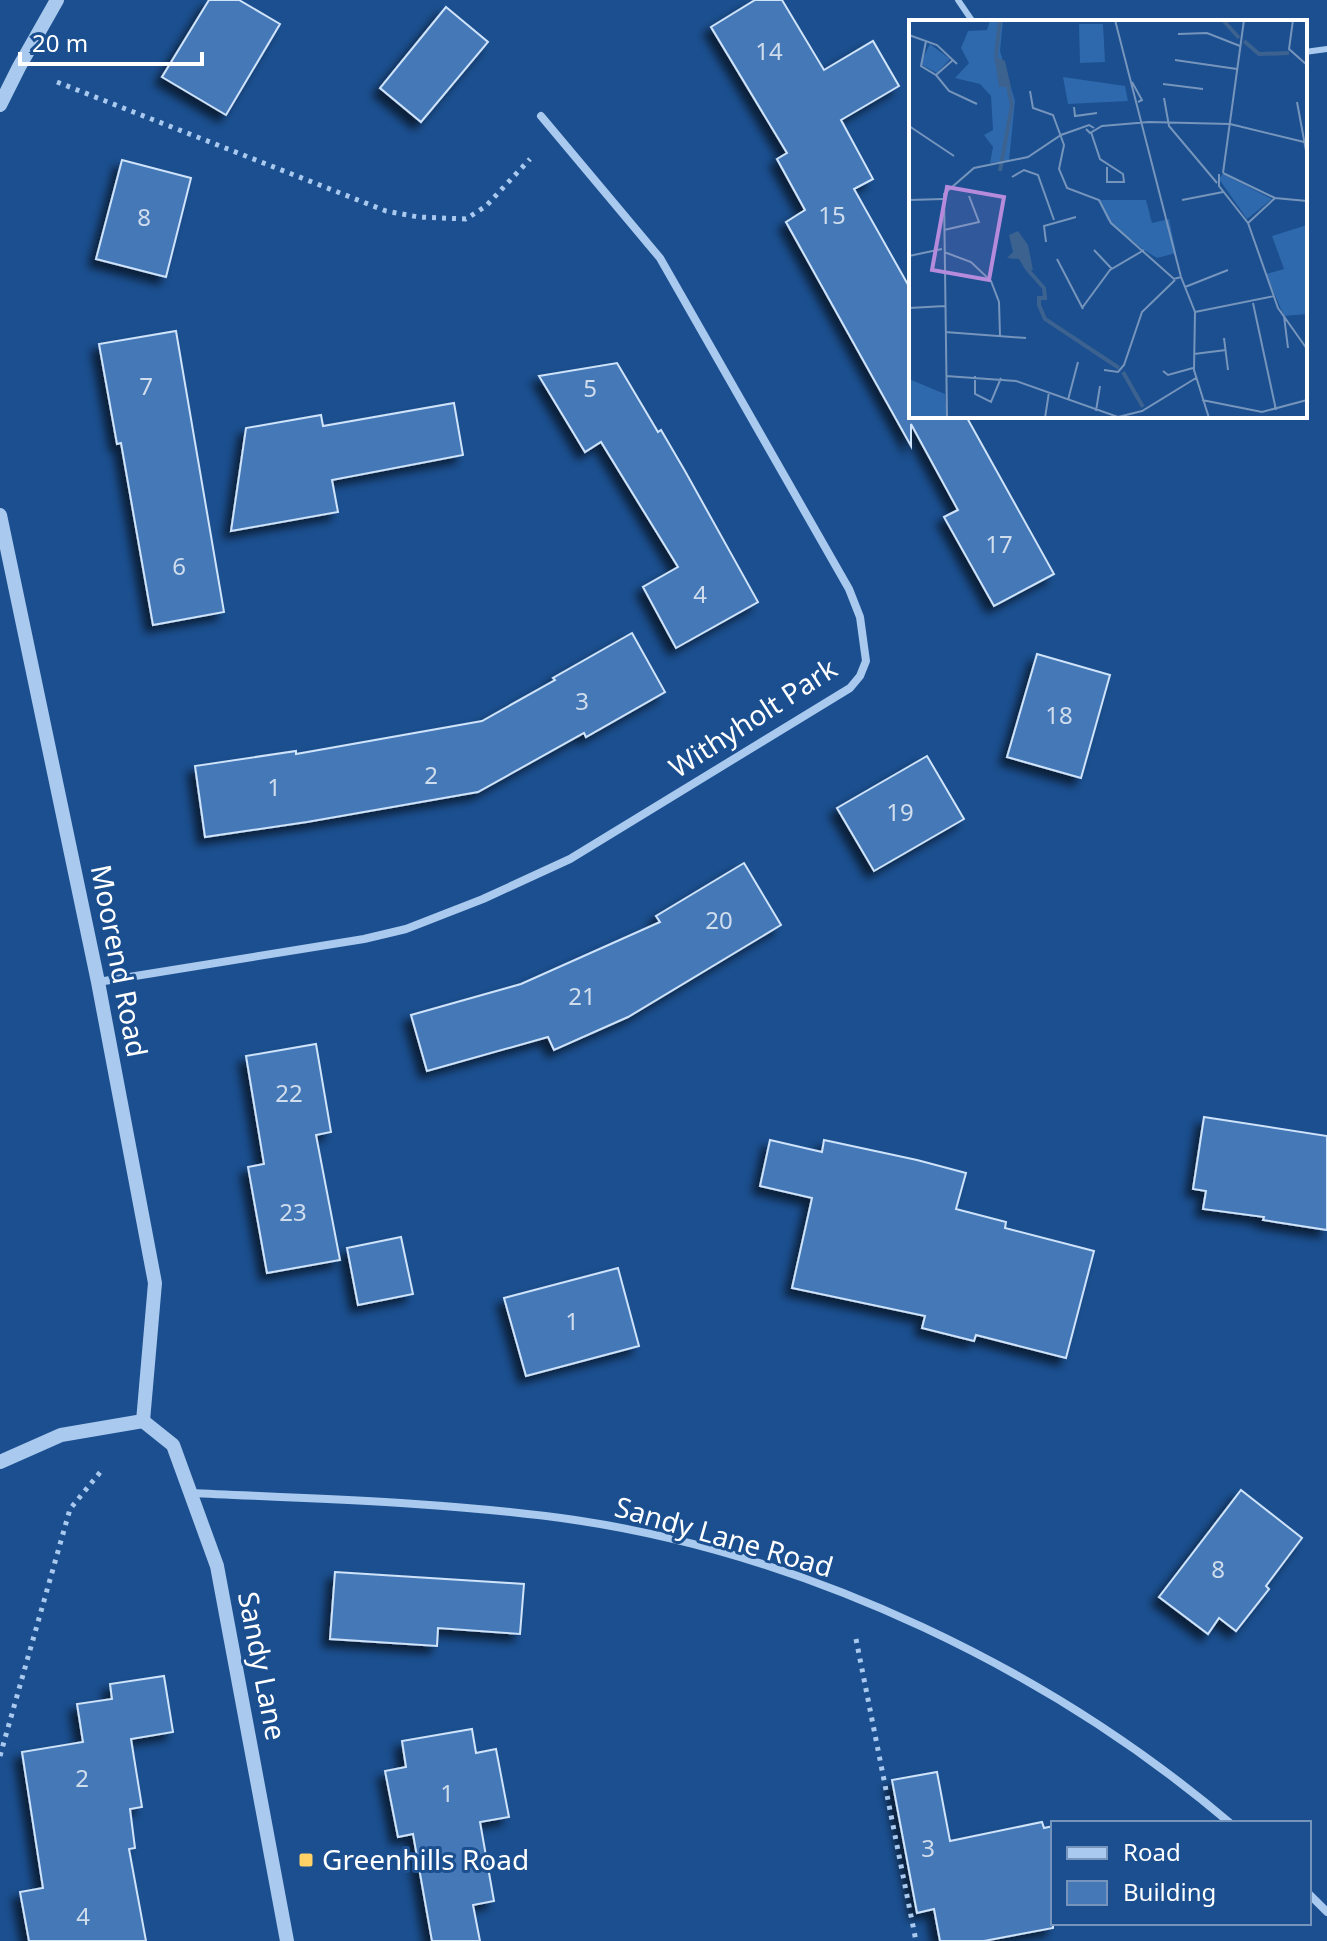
<svg xmlns="http://www.w3.org/2000/svg" width="1327" height="1941" viewBox="0 0 1327 1941" font-family="'Noto Sans',sans-serif">
<style>
.building{fill:#4478b7;stroke:#cfe3fa;stroke-width:2;filter:url(#shadow)}
.lines{fill:none;stroke-linecap:round;stroke-linejoin:round}
.path{stroke:#a9c9ee;stroke-width:5;stroke-dasharray:4 6;stroke-linecap:butt}
.service{stroke:#a9c9ee;stroke-width:6}
.minor{stroke:#a9c9ee;stroke-width:8}
.tertiary{stroke:#a9c9ee;stroke-width:14}
.poi-dot{fill:#ffd166;stroke:#1b4f8f;stroke-width:3}
.labels{text-anchor:middle;stroke-width:6;stroke-linejoin:round;paint-order:stroke}
.number-label{font-size:24px;fill:#d0dded}
.street-label{font-size:28px;fill:#fff;stroke:#1b4f8f}
.poi-label{font-size:28px;fill:#fff;stroke:#1b4f8f;text-anchor:start}
.inset-river{fill:none;stroke:#3c6290;stroke-width:4}
.inset-road{fill:none;stroke:#7695bc;stroke-width:2}
.view{fill:#b68bdc;fill-opacity:0.15;stroke:#b68bdc;stroke-width:4}
.inset-edge{fill:none;stroke:#fff;stroke-width:4}
</style>
<defs>
<filter id="shadow"><feDropShadow dx="-7" dy="7" stdDeviation="4" flood-color="#0009"/></filter>
</defs>
<rect width="100%" height="100%" fill="#1b4f8f"/>
<g class="building">
<polygon points="209,0 239,0 280,24 226,115 162,77"/>
<polygon points="755,0 782,0 824,70 873,41 899,86 841,120 873,179 854,189 911,290 911,416 966,416 1054,574 994,606 944,517 958,510 911,424 911,446 786,222 805,210 777,159 787,153 711,27"/>
<polygon points="446,7 488,42 421,122 380,88"/>
<polygon points="122,160 191,178 166,277 96,259"/>
<polygon points="176,331 224,612 153,625 121,443 117,444 99,344"/>
<polygon points="617,363 658,432 661,430 685,471 758,602 676,648 643,587 678,567 601,442 585,452 539,376"/>
<polygon points="454,403 463,455 332,480 338,512 231,531 246,428 321,415 323,426"/>
<polygon points="632,633 665,692 586,737 584,733 478,792 307,822 205,837 195,766 296,751 296,754 482,721 555,680 553,678"/>
<polygon points="1037,654 1110,675 1081,778 1007,757"/>
<polygon points="927,756 964,819 874,871 837,808"/>
<polygon points="744,863 781,925 628,1017 554,1050 548,1037 427,1071 411,1015 521,984 660,922 656,916"/>
<polygon points="316,1044 331,1132 316,1135 340,1260 267,1273 248,1167 264,1164 246,1056"/>
<polygon points="1204,1117 1327,1136 1327,1230 1263,1220 1264,1217 1203,1209 1206,1191 1193,1189"/>
<polygon points="770,1140 822,1152 824,1140 917,1160 966,1173 956,1209 1006,1222 1005,1228 1094,1251 1066,1358 976,1335 974,1341 922,1328 925,1316 792,1288 812,1198 760,1186"/>
<polygon points="401,1237 413,1294 358,1305 347,1248"/>
<polygon points="618,1268 639,1346 526,1376 504,1298"/>
<polygon points="1241,1490 1302,1538 1266,1586 1269,1589 1236,1631 1219,1618 1208,1634 1159,1597"/>
<polygon points="335,1572 524,1584 520,1634 438,1628 437,1646 330,1639"/>
<polygon points="164,1676 173,1732 131,1739 142,1807 130,1809 135,1848 129,1849 146,1941 29,1941 20,1892 43,1888 22,1752 83,1742 77,1704 112,1699 110,1684"/>
<polygon points="472,1729 476,1753 496,1749 509,1817 480,1822 494,1901 473,1905 480,1941 432,1941 413,1834 398,1837 385,1771 406,1767 402,1741"/>
<polygon points="937,1772 950,1841 1042,1822 1044,1828 1053,1826 1053,1928 984,1941 940,1941 934,1909 917,1913 892,1780"/>
</g>
<g class="lines">
<g class="path">
<polyline points="57,82 386,211 418,217 466,219 486,206 530,159"/>
<polyline points="856,1639 916,1941"/>
<polyline points="0,1756 70,1509 102,1470"/>
</g>
<g class="service">
<polyline points="958,0 973,22"/>
<polyline points="1305,52 1327,49"/>
</g>
<g class="minor">
<polyline points="98,982 364,939 406,929 483,899 570,859 850,688 860,676 866,661 860,617 849,589 660,258 541,116"/>
<path d="M 190,1493 C 319,1499 448,1502 575,1520 C 810,1555 1050,1670 1230,1823"/>
<polyline points="1309,1894 1327,1912"/>
</g>
<g class="tertiary">
<polyline points="0,105 19,67 57,0"/>
<polyline points="0,515 98,982 155,1283 143,1421"/>
<polyline points="143,1421 173,1445 217,1566 287,1941"/>
<polyline points="0,1462 61,1435 143,1421"/>
</g>
</g>
<rect class="poi-dot" x="298" y="1852" width="16" height="16" rx="4"/>
<g class="labels">
<g class="number-label">
<text x="769" y="60">14</text>
<text x="832" y="224">15</text>
<text x="144" y="226">8</text>
<text x="146" y="395">7</text>
<text x="590" y="397">5</text>
<text x="999" y="553">17</text>
<text x="179" y="575">6</text>
<text x="700" y="603">4</text>
<text x="582" y="710">3</text>
<text x="1059" y="724">18</text>
<text x="431" y="784">2</text>
<text x="274" y="796">1</text>
<text x="900" y="821">19</text>
<text x="719" y="929">20</text>
<text x="582" y="1005">21</text>
<text x="289" y="1102">22</text>
<text x="293" y="1221">23</text>
<text x="572" y="1330">1</text>
<text x="1218" y="1578">8</text>
<text x="82" y="1787">2</text>
<text x="447" y="1802">1</text>
<text x="928" y="1857">3</text>
<text x="83" y="1925">4</text>
</g>
<g class="street-label">
<text transform="translate(753 718) rotate(-33)" y="10">Withyholt Park</text>
<text transform="translate(119 961) rotate(79)" y="10">Moorend Road</text>
<text transform="translate(724 1537) rotate(16)" y="10">Sandy Lane Road</text>
<text transform="translate(262 1666) rotate(79)" y="10">Sandy Lane</text>
</g>
<g class="poi-label">
<text x="322" y="1870">Greenhills Road</text>
</g>
</g>
<g transform="translate(909 20)">
<rect width="398" height="398" fill="#1b4f8f"/>
<path d="M 81,0 L 94,0 L 91,31 L 106,81 L 100,141 L 81,143 L 84,127 L 75,115 L 84,110 L 82,76 L 71,64 L 46,58 L 60,43 L 52,28 L 59,11 L 78,10 ZM 170,4 L 194,4 L 196,42 L 171,43 ZM 21,24 L 41,39 L 28,53 L 11,44 ZM 154,57 L 216,66 L 219,81 L 159,84 ZM 314,154 L 363,179 L 338,199 L 310,159 ZM 189,180 L 237,180 L 243,203 L 260,199 L 267,233 L 248,238 L 235,230 L 199,201 ZM 398,205 L 398,294 L 375,296 L 357,254 L 375,249 L 363,216 ZM 0,359 L 36,374 L 38,398 L 0,398 Z" fill="#2e69ad"/>
<path d="M 85,35 L 96,41 L 102,67 L 90,67 ZM 109,211 L 119,225 L 124,250 L 117,251 L 110,239 L 98,238 L 104,232 L 100,215 Z" fill="#3c6290"/>
<path class="inset-river" d="M 314,0 L 330,18M 335,21 L 350,34 L 380,33M 87,36 L 91,0M 91,151 L 103,85 L 99,66M 119,250 L 135,268 L 136,278 L 130,278 L 130,285 L 136,299 L 210,348M 214,352 L 234,387"/>
<path class="inset-road" d="M 206,0 L 272,257 L 286,292 L 285,350 L 300,398M 384,0 L 380,29 L 398,45M 269,14 L 298,13 L 331,26M 0,15 L 28,25 L 48,44M 17,21 L 12,46 L 27,55 L 44,40M 266,40 L 328,49M 27,55 L 40,71 L 68,84M 223,62 L 233,80 L 229,82M 254,64 L 294,69M 121,71 L 124,88 L 144,95 L 155,125 L 150,149 L 158,168 L 190,180 L 202,203 L 265,259 L 272,257M 255,78 L 260,106 L 308,163M 388,82 L 398,136M 165,87 L 166,96 L 188,93M 0,106 L 45,136M 177,109 L 181,113 L 193,106 L 240,102 L 321,104 L 395,122M 182,112 L 191,139 L 214,154 L 215,162 L 198,162 L 198,147M 314,153 L 335,0M 314,153 L 366,178 L 398,181M 310,154 L 310,166 L 339,203 L 369,288 L 398,329M 103,157 L 115,150 L 129,155 L 145,200M 0,180 L 34,179M 273,180 L 314,172M 339,203 L 366,178M 35,210 L 70,202 L 60,176M 137,222 L 135,206 L 167,197M 185,230 L 203,249M 35,232 L 62,242 L 82,261 L 90,282 L 91,316M 0,236 L 33,229M 148,239 L 174,289M 276,267 L 319,250M 344,283 L 367,390M 0,288 L 36,286M 173,288 L 201,250 L 235,230M 286,292 L 365,276M 375,296 L 379,328M 36,312 L 117,318M 315,318 L 319,350M 285,334 L 317,330M 195,350 L 209,352 L 215,345 L 233,292 L 266,260M 254,351 L 259,355 L 284,348M 37,356 L 107,361 L 209,397 L 233,391 L 287,358M 66,356 L 66,374 L 82,382 L 92,358M 159,380 L 169,342M 293,380 L 353,392 L 398,380M 187,391 L 191,366M 38,398 L 35,174 L 65,148 L 119,137 L 152,115 L 180,105 L 185,108M 136,398 L 140,372"/>
<path class="view" d="M 38,167 L 95,177 L 80,260 L 23,250 Z"/>
<rect width="398" height="398" class="inset-edge"/>
</g>
<rect x="1051" y="1821" width="260" height="104" fill="#1b4f8f" stroke="#7695bc" stroke-width="2"/>
<rect x="1067" y="1847" width="40" height="12" fill="#a9c9ee" stroke="#7695bc" stroke-width="2"/>
<text x="1123" y="1861" font-size="24" fill="#ffffff">Road</text>
<rect x="1067" y="1881" width="40" height="24" fill="#4478b7" stroke="#7695bc" stroke-width="2"/>
<text x="1123" y="1901" font-size="24" fill="#ffffff">Building</text>
<path d="M20 52v12h182v-12" fill="none" stroke="#ffffff" stroke-width="4"/>
<text x="32" y="52" font-size="24" fill="#ffffff" stroke="#1b4f8f" stroke-width="6" paint-order="stroke">20 m</text>
</svg>
